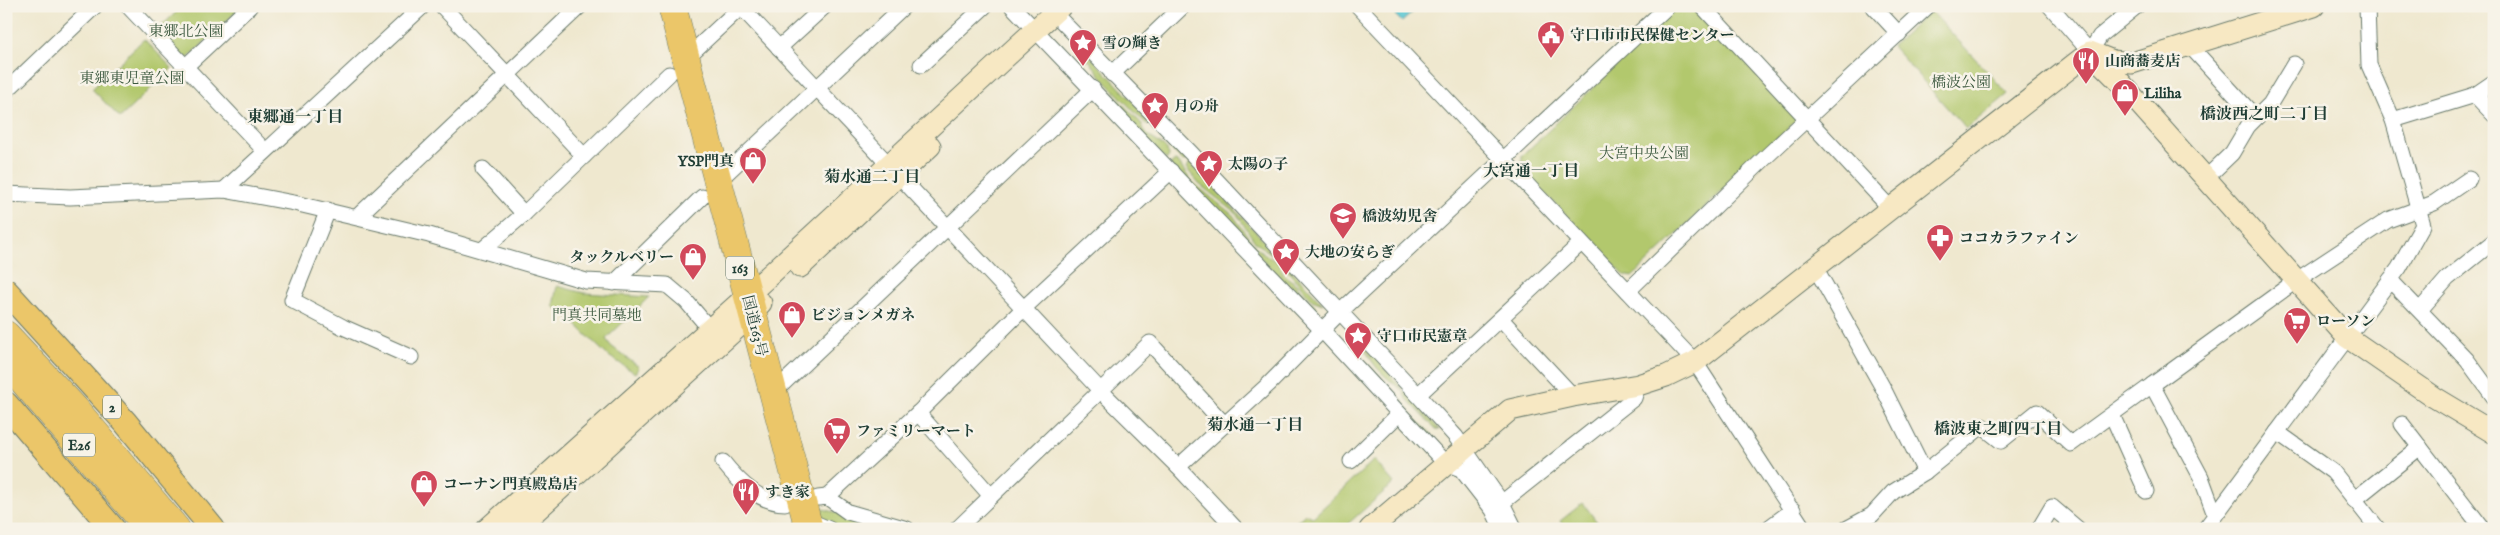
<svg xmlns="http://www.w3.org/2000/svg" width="2500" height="535" viewBox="0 0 2500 535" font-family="'IM FELL English','Noto Serif JP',serif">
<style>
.green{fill:#b2c86d;stroke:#688250}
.water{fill:#5ac6d1;stroke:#3c8282}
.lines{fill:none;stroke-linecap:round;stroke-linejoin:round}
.street-casing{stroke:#68796a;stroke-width:17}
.secondary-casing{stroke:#68796a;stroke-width:23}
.primary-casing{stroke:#68796a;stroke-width:26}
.highway-casing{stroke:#68796a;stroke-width:29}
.street{stroke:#fff;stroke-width:15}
.secondary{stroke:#f7e8c3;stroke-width:21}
.primary{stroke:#ebc669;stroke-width:24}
.highway{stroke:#ebc669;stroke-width:28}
.labels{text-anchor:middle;stroke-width:5;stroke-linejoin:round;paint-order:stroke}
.shield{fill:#f7f3e8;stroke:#60746a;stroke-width:1}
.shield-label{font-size:14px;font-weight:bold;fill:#1f3d34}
.park-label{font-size:15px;fill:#3c593f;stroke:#f7f3e8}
.poi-label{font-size:15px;font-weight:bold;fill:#1f3d34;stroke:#f7f3e8;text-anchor:start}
.street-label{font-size:15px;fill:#1f3d34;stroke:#f7f3e8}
.neighbourhood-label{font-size:16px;font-weight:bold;fill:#1f3d34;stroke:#f7f3e8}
</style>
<rect width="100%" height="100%" fill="#f7f3e8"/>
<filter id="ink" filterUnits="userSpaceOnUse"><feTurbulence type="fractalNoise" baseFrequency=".02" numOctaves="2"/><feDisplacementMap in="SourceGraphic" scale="10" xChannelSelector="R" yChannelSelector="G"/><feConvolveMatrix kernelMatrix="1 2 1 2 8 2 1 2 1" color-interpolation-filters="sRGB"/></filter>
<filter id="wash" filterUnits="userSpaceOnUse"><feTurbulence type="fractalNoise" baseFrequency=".0096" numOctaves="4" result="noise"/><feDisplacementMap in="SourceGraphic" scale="20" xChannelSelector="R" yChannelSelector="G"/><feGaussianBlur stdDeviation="1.12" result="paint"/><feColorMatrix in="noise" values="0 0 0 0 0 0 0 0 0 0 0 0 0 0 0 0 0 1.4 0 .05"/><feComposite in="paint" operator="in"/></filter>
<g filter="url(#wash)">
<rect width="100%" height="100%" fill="#efe8cf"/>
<g class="green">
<polygon points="183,6 242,6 186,60 157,30"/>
<polygon points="1678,6 1693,6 1795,113 1796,121 1632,277 1624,275 1522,170 1522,156"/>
<polygon points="1931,11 2008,94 1966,129 1892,46"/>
<polygon points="144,39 172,68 120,118 92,89"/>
<polygon points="1078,43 1188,160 1183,161 1167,145 1153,124 1146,124 1103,79 1089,60 1086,61 1075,46"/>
<path d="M 1069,52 L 1083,63 C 1083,72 1091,77 1098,79 L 1142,124 C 1143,140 1167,141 1169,156 L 1166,160 L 1066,55 Z"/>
<polygon points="1175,161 1178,162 1192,182 1233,215 1255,247 1278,263 1285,276 1295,283 1306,298 1316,307 1315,314 1170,165"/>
<polygon points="1191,162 1323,304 1312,300 1278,259 1255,242 1236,213 1199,184 1186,168"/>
<polygon points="557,286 584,293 649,297 606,339 611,346 639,367 635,373 607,355 566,315 553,306"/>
<path d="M 1349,329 L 1440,430 L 1436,429 L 1405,397 L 1403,391 C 1393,383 1383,376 1374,364 C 1370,359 1368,353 1363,348 C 1357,343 1350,341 1346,332 Z"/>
<path d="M 1337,338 L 1343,338 L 1363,364 L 1370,366 L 1393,391 L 1395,397 L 1403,401 C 1405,411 1423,425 1431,434 L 1431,438 Z"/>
<polygon points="1374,460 1394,483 1342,529 1289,529 1305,514 1313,517"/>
<polygon points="1583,503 1600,526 1596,529 1565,529 1560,521"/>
<polygon points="820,508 897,529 841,529 822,521"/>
</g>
<polygon class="water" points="1386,6 1419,6 1402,22"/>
</g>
<g filter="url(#ink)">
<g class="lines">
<defs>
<g id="street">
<polyline points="128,6 265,151"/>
<polyline points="442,6 584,156"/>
<polyline points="740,6 1100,390 1178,467 1236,529"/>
<polyline points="1012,6 1322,330 1445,463 1461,469 1493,510 1502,529"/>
<polyline points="1047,6 1191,153 1418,395 1456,437 1502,503 1515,529"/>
<polyline points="1358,6 1695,362 1804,529"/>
<polyline points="1702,6 1891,209"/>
<polyline points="1873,6 1899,34"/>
<polyline points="2050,6 2090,52 2100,36 2137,6"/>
<polyline points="2190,46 2255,117"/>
<polyline points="779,48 825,6"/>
<polyline points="684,60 742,6"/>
<polyline points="921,65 985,6"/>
<polyline points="185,67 250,6"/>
<polyline points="1112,74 1183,6"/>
<polyline points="6,91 95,6"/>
<polyline points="2475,95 2494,115"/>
<polyline points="2393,120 2475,95 2494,82"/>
<polyline points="483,169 524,214"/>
<polyline points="2206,178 2232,153 2248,126 2270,104 2294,64"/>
<polyline points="716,183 904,6"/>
<polyline points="224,190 423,6"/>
<polyline points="6,194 70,197 224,190 294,203 429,235 586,281 667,285 686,301 709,328"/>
<polyline points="328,210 292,300 343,327 411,357"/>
<polyline points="357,217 580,6"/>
<polyline points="482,250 524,214 669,74"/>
<polyline points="1815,267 1883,388 1925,472"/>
<polyline points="2390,280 2467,360 2494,397"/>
<polyline points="614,283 702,197"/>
<polyline points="1628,291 1768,155 1928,6"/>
<polyline points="2420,310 2447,279 2494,241"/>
<polyline points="1501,319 1573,396"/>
<polyline points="772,394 1093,89"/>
<polyline points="1418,395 1581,243"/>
<polyline points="918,413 991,496"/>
<polyline points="2112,415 2146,491"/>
<polyline points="2402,424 2483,529"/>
<polyline points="2277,432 2333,472 2378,529"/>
<polyline points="1351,461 1399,414"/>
<path d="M 723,462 C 738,481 759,503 785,503"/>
<polyline points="1178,467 1269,384 1340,312 1668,6"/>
<polyline points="827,497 918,413 1024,308 1171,171"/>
<polyline points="818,498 827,497 848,512 907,529"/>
<polyline points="2354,500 2420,447"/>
<polyline points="1494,509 1634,398 1638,385"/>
<polyline points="2215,515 2201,477 2152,385 2297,280 2388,220 2434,203 2469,179"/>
<polyline points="805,519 829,529"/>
<polyline points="957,529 1150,343 1225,425"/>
<polyline points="1767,529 1793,510"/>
<polyline points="1846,529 1872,515 1893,492 1925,472 1982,426 2001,441 2037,412 2071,444 2152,385"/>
<polyline points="2039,529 2052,507 2078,529"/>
<polyline points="2205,529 2399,268 2423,225 2393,120 2369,65 2367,6"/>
</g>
<g id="secondary">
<polyline points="2094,56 2120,82 2347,337 2434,397 2494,433"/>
<polyline points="800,267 930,146"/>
<polyline points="487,529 748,295 1061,6"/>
<polyline points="516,529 737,328 761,303"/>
<polyline points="1370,529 1510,410 1573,396 1638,385 1666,376 1695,362 2090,52 2113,61 2132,63 2314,6"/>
</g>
<g id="primary">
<polyline points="6,291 125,422 213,529"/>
<polyline points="6,404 113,529"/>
</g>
<g id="highway">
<polyline points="672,6 809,529"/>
<polyline points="6,335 75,409 176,529"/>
<polyline points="8,363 150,529"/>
</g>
</defs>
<use href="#street" class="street-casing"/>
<use href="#secondary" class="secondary-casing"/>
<use href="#primary" class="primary-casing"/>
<use href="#highway" class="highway-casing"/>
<use href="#street" class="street"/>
<use href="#secondary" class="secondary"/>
<use href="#primary" class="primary"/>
<use href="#highway" class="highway"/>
</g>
</g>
<defs>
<symbol id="civic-pin" viewBox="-11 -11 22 30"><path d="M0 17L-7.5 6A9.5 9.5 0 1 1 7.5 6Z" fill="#d1495b" stroke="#f7f3e8"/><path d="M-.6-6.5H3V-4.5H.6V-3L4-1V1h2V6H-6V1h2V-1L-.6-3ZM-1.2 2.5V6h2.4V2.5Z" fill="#fff"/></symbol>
<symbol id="sight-pin" viewBox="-11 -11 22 30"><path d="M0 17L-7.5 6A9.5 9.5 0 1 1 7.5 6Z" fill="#d1495b" stroke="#f7f3e8"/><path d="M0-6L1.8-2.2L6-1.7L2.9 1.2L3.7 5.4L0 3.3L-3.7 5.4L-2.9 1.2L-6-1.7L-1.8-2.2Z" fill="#fff"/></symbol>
<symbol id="restaurant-pin" viewBox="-11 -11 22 30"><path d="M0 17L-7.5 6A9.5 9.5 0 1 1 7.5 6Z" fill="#d1495b" stroke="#f7f3e8"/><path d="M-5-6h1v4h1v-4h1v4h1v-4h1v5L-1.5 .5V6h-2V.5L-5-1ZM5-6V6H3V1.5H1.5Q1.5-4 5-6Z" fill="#fff"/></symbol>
<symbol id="shop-pin" viewBox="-11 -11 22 30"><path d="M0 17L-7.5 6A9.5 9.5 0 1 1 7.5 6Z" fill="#d1495b" stroke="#f7f3e8"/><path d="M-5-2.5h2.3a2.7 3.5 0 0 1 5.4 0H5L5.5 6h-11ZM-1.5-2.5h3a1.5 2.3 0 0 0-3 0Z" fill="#fff"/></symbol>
<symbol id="school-pin" viewBox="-11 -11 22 30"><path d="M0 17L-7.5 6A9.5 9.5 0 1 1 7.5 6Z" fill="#d1495b" stroke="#f7f3e8"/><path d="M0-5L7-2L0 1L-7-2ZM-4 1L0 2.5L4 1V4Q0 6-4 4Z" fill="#fff"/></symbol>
<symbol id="pharmacy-pin" viewBox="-11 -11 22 30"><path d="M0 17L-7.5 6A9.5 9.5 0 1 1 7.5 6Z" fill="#d1495b" stroke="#f7f3e8"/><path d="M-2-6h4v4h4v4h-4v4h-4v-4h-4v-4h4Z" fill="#fff"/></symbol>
<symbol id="supermarket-pin" viewBox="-11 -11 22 30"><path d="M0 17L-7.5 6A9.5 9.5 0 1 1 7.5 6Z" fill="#d1495b" stroke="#f7f3e8"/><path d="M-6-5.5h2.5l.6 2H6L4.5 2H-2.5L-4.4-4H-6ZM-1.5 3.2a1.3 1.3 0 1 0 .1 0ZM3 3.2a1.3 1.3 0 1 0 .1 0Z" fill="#fff"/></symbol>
</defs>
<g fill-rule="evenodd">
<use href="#civic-pin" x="1535" y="19" width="32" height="43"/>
<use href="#sight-pin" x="1067" y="27" width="32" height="43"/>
<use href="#restaurant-pin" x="2070" y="45" width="32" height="43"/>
<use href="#shop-pin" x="2109" y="77" width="32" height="43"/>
<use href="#sight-pin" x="1139" y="90" width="32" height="43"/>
<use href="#shop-pin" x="737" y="145" width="32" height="43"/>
<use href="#sight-pin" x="1193" y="148" width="32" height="43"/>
<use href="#school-pin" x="1327" y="200" width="32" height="43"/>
<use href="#pharmacy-pin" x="1924" y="222" width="32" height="43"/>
<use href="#sight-pin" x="1270" y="236" width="32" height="43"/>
<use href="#shop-pin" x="677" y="241" width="32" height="43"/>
<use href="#shop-pin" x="776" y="299" width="32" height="43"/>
<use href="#supermarket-pin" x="2281" y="305" width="32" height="43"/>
<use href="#sight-pin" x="1342" y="320" width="32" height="43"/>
<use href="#supermarket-pin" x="821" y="415" width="32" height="43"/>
<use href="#shop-pin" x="408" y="468" width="32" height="43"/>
<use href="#restaurant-pin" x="730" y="476" width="32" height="43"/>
</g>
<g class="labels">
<g class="shield">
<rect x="726" y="256.5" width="28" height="23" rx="4"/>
<rect x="103" y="395.5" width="18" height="23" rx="4"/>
<rect x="63" y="433.5" width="32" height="23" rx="4"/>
</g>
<g class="shield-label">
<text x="740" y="273">163</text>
<text x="112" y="412">2</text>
<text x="79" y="450">E26</text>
</g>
<g class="park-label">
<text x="186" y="36">東郷北公園</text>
<text x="132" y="83">東郷東児童公園</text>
<text x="1961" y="87">橋波公園</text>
<text x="1644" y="158">大宮中央公園</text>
<text x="597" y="320">門真共同墓地</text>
</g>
<g class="poi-label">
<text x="1570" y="40">守口市市民保健センター</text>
<text x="1102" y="48">雪の輝き</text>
<text x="2105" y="66">山商蕎麦店</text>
<text x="2144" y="98">Liliha</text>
<text x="1174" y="111">月の舟</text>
<text x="734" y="166" text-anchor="end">YSP門真</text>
<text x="1228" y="169">太陽の子</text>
<text x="1362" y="221">橋波幼児舎</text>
<text x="1959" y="243">ココカラファイン</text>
<text x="1305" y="257">大地の安らぎ</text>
<text x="674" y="262" text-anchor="end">タックルベリー</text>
<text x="811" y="320">ビジョンメガネ</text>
<text x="2316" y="326">ローソン</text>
<text x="1377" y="341">守口市民憲章</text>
<text x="856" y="436">ファミリーマート</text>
<text x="443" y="489">コーナン門真殿島店</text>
<text x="765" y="497">すき家</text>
</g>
<g class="street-label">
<text transform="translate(755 326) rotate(76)" y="5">国道163号</text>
</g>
<g class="neighbourhood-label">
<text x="2264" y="119">橋波西之町二丁目</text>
<text x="295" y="122">東郷通一丁目</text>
<text x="1531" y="176">大宮通一丁目</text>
<text x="872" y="182">菊水通二丁目</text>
<text x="1255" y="430">菊水通一丁目</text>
<text x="1998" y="434">橋波東之町四丁目</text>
</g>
</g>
<rect width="2500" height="535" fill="none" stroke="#f7f3e8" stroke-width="25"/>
</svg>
